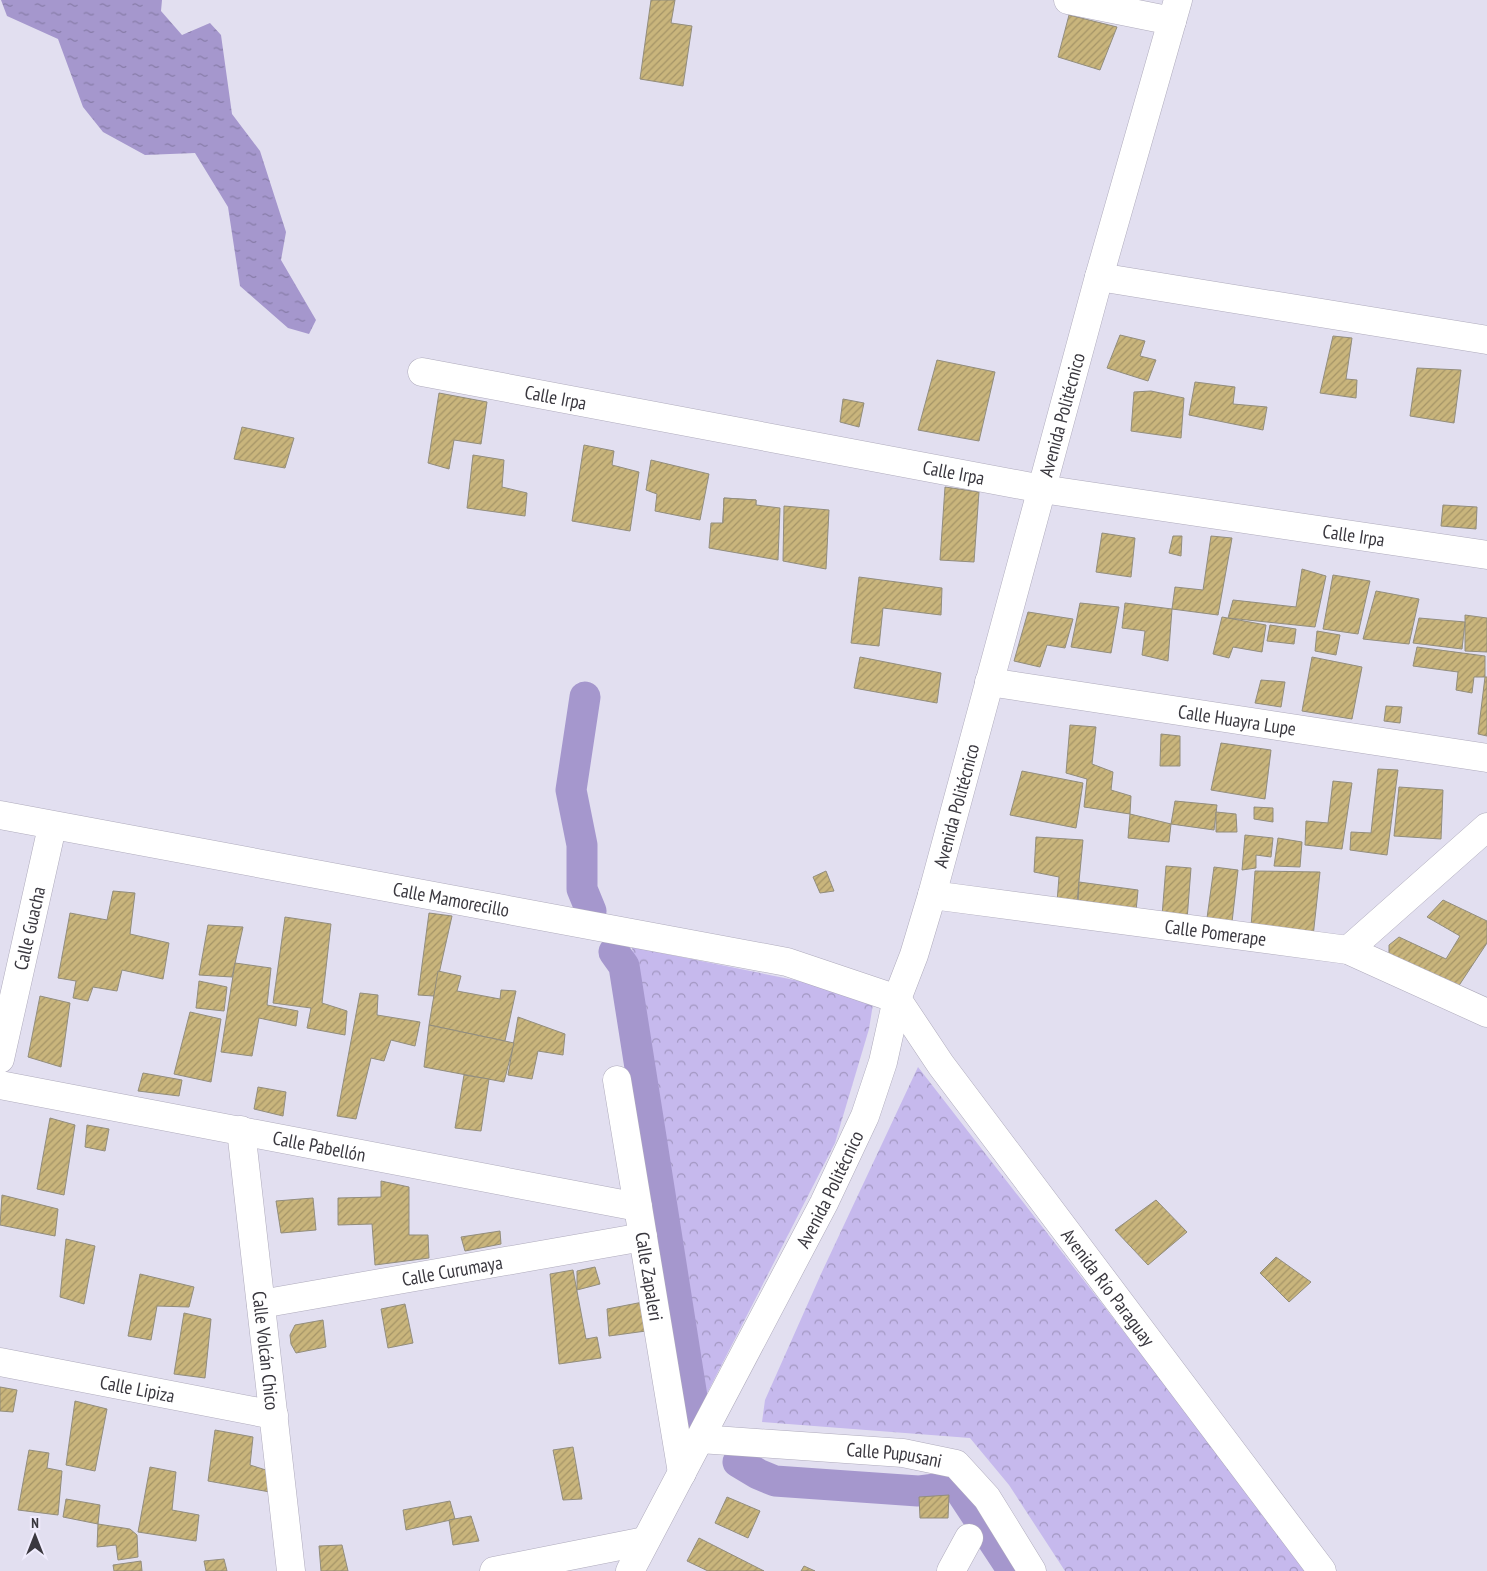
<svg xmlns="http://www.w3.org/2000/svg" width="1487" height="1571" viewBox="0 0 1487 1571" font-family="'PT Sans Narrow',sans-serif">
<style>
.forest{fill:url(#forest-crowns)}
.water{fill:url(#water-ripples)}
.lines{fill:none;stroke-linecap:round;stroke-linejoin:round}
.canal{stroke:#a597cd;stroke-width:31}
.building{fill:url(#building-hatch);stroke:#928d7d}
.minor-casing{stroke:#afabbc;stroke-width:29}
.major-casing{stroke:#afabbc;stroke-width:29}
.minor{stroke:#fff;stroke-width:28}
.major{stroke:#fff;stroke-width:28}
.labels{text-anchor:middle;stroke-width:5;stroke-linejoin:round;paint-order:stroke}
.street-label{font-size:19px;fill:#3a383f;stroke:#f0ecfd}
</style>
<defs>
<pattern id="forest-crowns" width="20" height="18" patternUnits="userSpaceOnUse" patternTransform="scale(1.25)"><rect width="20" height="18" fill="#c6b9ed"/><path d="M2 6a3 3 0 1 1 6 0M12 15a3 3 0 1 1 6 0" fill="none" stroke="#a297c1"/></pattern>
<pattern id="water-ripples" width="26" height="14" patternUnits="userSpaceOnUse" patternTransform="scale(1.25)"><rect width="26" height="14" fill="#a597cd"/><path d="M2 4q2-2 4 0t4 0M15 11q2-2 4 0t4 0" fill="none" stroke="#877ca8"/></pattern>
<pattern id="building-hatch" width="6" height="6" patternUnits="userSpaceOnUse" patternTransform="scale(1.25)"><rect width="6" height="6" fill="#c9b57c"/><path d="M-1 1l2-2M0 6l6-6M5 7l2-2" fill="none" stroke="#a49467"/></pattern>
</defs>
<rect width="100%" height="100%" fill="#e2dff0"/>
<g class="forest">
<polygon points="632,947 839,989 873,1004 869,1029 835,1143 697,1413 661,1180"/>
<polygon points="918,1067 1277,1529 1306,1571 1065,1571 1009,1485 970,1438 762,1422 765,1400 821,1274"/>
</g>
<polygon class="water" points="1,0 162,0 161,11 182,35 210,23 221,35 232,114 260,151 286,232 281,260 316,320 309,334 288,328 240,286 228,207 195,153 145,155 103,132 83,107 58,39 7,16"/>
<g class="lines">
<g class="canal">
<polyline points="585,697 571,790 582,845 582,889 591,911"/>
<polyline points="614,952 624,966 695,1416"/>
<polyline points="738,1462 758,1474 775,1481 918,1491 957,1486 1013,1571"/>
</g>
</g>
<g class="building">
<polygon points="651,0 675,0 671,23 692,26 683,86 640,79"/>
<polygon points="1069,15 1117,27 1100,70 1058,57"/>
<polygon points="1120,335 1145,341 1140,356 1156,360 1148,381 1107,368"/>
<polygon points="1333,336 1352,338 1346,379 1357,380 1356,398 1320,393"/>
<polygon points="937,360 995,372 979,441 918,430"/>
<polygon points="1417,368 1461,370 1454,423 1410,416"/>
<polygon points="1195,382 1235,387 1233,404 1267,407 1263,430 1189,415"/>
<polygon points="1151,391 1184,398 1181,438 1131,431 1134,392"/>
<polygon points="439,393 487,402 481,444 454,440 449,469 428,463"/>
<polygon points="843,399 864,403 859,427 840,422"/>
<polygon points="242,427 294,438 285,468 234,459"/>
<polygon points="584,445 614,451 612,465 639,472 630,531 572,521"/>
<polygon points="473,455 504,460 502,487 527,493 525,516 467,508"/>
<polygon points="651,460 709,474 700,520 655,511 657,494 646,490"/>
<polygon points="945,487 979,492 974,562 940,560"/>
<polygon points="724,498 756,500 755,539 722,536"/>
<polygon points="724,498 756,500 756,505 780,508 778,560 709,548 711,523 723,523"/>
<polygon points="1443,505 1477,507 1476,529 1441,526"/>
<polygon points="784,506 829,510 826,569 783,561"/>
<polygon points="1102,533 1135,538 1131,577 1096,572"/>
<polygon points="1173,536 1182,536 1181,556 1169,553"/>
<polygon points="1211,536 1232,538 1218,615 1172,609 1175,587 1203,590"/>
<polygon points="1302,569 1326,576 1315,627 1228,618 1233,600 1296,607"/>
<polygon points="1333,575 1370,581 1358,634 1323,629"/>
<polygon points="859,577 942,588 941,615 883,608 879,646 851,643"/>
<polygon points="1376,591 1419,599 1409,644 1363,639"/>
<polygon points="1080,603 1119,607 1111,653 1071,647"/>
<polygon points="1125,603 1172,609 1168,661 1142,655 1145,631 1122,628"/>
<polygon points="1028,612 1073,619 1065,648 1047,645 1040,667 1014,661"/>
<polygon points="1465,615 1487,618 1487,652 1465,651"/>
<polygon points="1222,617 1266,625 1262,652 1233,647 1229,658 1213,654"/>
<polygon points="1419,618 1465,622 1462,649 1413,643"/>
<polygon points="1270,625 1296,629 1294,644 1267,641"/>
<polygon points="1317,631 1340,635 1336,655 1315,651"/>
<polygon points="1417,647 1485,656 1485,677 1474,677 1472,693 1456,690 1458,672 1413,666"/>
<polygon points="860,657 941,673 937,703 854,688"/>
<polygon points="1312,657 1362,667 1352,719 1302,711"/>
<polygon points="1485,677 1487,677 1487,736 1478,734"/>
<polygon points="1261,680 1285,682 1281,707 1255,703"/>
<polygon points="1386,706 1402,707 1400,723 1384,721"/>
<polygon points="1070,725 1096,727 1092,764 1113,772 1111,790 1131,796 1130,814 1084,807 1087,779 1066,773"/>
<polygon points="1161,734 1180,736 1180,766 1160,766"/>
<polygon points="1221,743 1271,750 1265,799 1211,790"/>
<polygon points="1378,769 1398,770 1387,855 1350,850 1351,832 1371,833"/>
<polygon points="1022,771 1083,783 1076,828 1010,815"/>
<polygon points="1333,781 1352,783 1342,849 1305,845 1306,821 1328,823"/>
<polygon points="1399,787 1443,790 1441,839 1394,836"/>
<polygon points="1175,801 1217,805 1214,830 1171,824"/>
<polygon points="1254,807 1273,808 1273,822 1254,819"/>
<polygon points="1216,812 1236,814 1237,832 1216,832"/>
<polygon points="1130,814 1171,824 1169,842 1128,838"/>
<polygon points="1245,835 1273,838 1271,857 1256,855 1256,868 1242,870"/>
<polygon points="1036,837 1083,840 1077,902 1057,902 1059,877 1034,872"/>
<polygon points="1278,838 1302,842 1300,867 1274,866"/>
<polygon points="1166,866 1191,868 1187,920 1162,916"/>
<polygon points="1214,867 1238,870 1232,922 1207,918"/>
<polygon points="826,871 834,891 820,893 813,877"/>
<polygon points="1255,871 1320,872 1313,937 1251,927"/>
<polygon points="1079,882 1138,890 1136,911 1078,905"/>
<polygon points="113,891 135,893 130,934 169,943 163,979 122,970 117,991 93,987 88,1001 73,998 76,981 58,978 70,913 107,920"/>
<polygon points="1443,900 1487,921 1487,943 1458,987 1389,957 1389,945 1399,937 1446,959 1460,936 1427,917"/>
<polygon points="429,913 452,916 434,996 418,995"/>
<polygon points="285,917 331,924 322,1003 347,1011 345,1035 307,1028 311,1008 273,1003"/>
<polygon points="208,925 243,927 232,977 199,975"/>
<polygon points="235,963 271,968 267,1005 298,1011 296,1026 259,1018 252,1056 221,1052"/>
<polygon points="438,971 461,976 457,991 500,999 501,990 516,991 505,1041 429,1025"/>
<polygon points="199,981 227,987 224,1011 196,1008"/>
<polygon points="360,993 378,995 377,1015 420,1022 415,1046 391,1040 384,1061 371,1058 356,1119 337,1116"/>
<polygon points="40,996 70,1003 61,1067 28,1057"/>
<polygon points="190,1012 221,1019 211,1082 174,1074"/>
<polygon points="518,1017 565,1034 563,1055 538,1051 532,1079 508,1075"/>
<polygon points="429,1025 514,1043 504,1082 424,1067"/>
<polygon points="143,1073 182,1080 179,1096 138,1091"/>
<polygon points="464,1075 489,1079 481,1131 455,1128"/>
<polygon points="258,1087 286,1092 283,1116 254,1109"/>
<polygon points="50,1118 75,1125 64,1195 37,1189"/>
<polygon points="87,1125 109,1129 105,1151 85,1147"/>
<polygon points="381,1181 409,1187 409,1235 428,1235 429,1258 375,1265 372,1224 338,1225 338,1198 381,1197"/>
<polygon points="2,1195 58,1209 55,1236 0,1225"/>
<polygon points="313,1198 316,1230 281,1233 276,1201"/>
<polygon points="1156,1200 1187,1232 1148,1265 1115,1230"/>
<polygon points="500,1231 501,1244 465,1251 461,1237"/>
<polygon points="66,1239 95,1246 84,1304 60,1297"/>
<polygon points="1276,1257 1311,1282 1289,1302 1260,1273"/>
<polygon points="595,1267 600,1284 577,1290 577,1271"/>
<polygon points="573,1270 586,1339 597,1337 601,1358 559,1364 550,1274"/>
<polygon points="140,1274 194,1287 189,1307 157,1306 151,1340 128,1336"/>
<polygon points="643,1302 646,1331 609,1336 607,1309"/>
<polygon points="405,1304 413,1343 388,1348 381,1309"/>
<polygon points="184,1313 211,1319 205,1378 174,1374"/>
<polygon points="323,1320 326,1347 296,1353 291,1344 290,1335 295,1325"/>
<polygon points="0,1387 17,1390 13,1412 0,1411"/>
<polygon points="75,1401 107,1409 95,1471 66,1465"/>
<polygon points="215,1430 253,1437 250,1465 269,1471 270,1492 208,1481"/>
<polygon points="573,1447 582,1499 563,1500 553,1450"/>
<polygon points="29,1450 49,1453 47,1468 62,1471 58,1515 18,1510"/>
<polygon points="150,1467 176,1472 172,1510 199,1515 196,1541 138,1532"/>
<polygon points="949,1495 948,1518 920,1518 919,1497"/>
<polygon points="727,1497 760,1511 748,1538 715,1523"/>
<polygon points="66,1499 100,1505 98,1524 63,1517"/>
<polygon points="450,1501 455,1519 406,1530 403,1510"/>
<polygon points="471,1516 479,1541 453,1545 449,1520"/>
<polygon points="98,1524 130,1529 137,1535 138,1557 118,1560 116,1545 97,1547"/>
<polygon points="699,1538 764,1571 708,1571 687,1561"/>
<polygon points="342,1545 348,1571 321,1571 319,1546"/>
<polygon points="224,1559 227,1571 206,1571 204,1561"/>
<polygon points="141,1561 142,1571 114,1571 113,1565"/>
<polygon points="804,1566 815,1571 801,1571"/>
</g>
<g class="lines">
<defs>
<g id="minor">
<polyline points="1068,0 1172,21"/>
<polyline points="1099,277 1487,340"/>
<path id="s1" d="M 422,372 L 1042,489 L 1487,555"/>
<path id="s2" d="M 989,682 L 1487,758"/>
<path id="s3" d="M 0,815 L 787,962 L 897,999 L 941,1065 L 1322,1571"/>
<path id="s4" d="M 932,895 L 1348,950 L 1487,1013"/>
<polyline points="1348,950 1487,827"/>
<path id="s5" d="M 0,1059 L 52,827"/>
<path id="s6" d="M 617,1080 L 682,1473"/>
<path id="s7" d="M 0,1085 L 638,1207"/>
<path id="s8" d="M 241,1130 L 291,1571"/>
<path id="s9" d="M 261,1304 L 643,1237"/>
<path id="s10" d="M 0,1362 L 274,1415"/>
<path id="s11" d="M 700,1439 L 903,1453 L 956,1464 L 987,1498 L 1032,1571"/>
<polyline points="494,1571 645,1541"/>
<polyline points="951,1571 969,1538"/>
</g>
<g id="major">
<path id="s12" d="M 630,1571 L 824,1203 L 865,1116 L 883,1062 L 897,999 L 914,955 L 932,895 L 1099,277 L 1178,0"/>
</g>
</defs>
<use href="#minor" class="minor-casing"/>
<use href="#major" class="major-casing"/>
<use href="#minor" class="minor"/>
<use href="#major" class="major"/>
</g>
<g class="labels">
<g class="street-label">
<text dy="7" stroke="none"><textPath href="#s1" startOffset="136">Calle Irpa</textPath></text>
<text dy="7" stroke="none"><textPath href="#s12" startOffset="1241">Avenida Politécnico</textPath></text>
<text dy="7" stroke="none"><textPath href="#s1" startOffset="541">Calle Irpa</textPath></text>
<text dy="7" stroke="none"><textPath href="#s1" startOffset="946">Calle Irpa</textPath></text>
<text dy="7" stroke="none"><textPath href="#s2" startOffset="251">Calle Huayra Lupe</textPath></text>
<text dy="7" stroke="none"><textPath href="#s12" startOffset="836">Avenida Politécnico</textPath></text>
<text dy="7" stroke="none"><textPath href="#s3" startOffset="459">Calle Mamorecillo</textPath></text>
<text dy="7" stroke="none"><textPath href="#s5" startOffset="134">Calle Guacha</textPath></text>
<text dy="7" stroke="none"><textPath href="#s4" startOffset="286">Calle Pomerape</textPath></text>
<text dy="7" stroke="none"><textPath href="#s7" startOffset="325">Calle Pabellón</textPath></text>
<text dy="7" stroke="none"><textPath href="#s12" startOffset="431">Avenida Politécnico</textPath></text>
<text dy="7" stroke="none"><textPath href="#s9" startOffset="194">Calle Curumaya</textPath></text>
<text dy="7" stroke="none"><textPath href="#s6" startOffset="199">Calle Zapaleri</textPath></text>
<text dy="7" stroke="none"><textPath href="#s3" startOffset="1274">Avenida Río Paraguay</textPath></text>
<text dy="7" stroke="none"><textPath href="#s8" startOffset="222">Calle Volcán Chico</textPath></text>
<text dy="7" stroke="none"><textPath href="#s10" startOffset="140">Calle Lipiza</textPath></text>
<text dy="7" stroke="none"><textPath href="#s11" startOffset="195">Calle Pupusani</textPath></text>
</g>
</g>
<g transform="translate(35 1536)" stroke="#f0ecfd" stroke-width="4" paint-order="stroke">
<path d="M0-4L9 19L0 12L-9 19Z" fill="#3a383f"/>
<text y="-8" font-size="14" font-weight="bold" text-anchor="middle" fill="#3a383f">N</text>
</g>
</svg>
